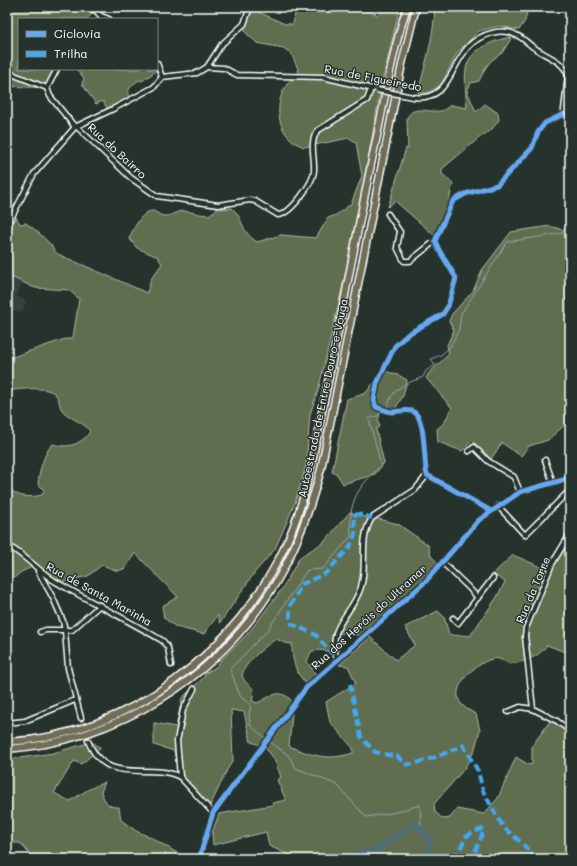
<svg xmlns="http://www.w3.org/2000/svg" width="577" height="866" viewBox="0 0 577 866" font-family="Mali,sans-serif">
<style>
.built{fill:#384040}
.green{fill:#606e50;stroke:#b0b6a8}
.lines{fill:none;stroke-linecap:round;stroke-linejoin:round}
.stream{stroke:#95a7ad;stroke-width:1}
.river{stroke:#4f6d76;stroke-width:6}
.minor-tunnel{stroke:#3c4742;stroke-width:4;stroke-dasharray:4 2;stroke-linecap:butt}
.minor-casing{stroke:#fff;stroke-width:7}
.highway-casing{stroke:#fff;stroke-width:9}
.minor{stroke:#26332d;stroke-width:4}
.highway{stroke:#716e59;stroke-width:6}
.minor-bridge-casing{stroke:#fff;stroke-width:7;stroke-linecap:butt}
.minor-bridge{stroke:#26332d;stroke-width:4}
.quiet{stroke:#3fa9f5;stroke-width:4;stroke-dasharray:8 4;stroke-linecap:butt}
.cycleway-casing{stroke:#26332d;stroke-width:8}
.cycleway{stroke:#66a8f1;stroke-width:5}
.labels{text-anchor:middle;stroke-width:3;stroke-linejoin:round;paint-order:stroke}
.street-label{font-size:11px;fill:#fff;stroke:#26332d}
</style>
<rect width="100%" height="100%" fill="#26332d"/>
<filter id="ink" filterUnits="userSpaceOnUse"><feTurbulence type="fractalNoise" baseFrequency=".025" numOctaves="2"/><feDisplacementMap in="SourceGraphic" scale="8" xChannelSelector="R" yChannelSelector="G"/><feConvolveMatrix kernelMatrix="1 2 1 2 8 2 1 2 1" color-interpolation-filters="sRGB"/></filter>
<g filter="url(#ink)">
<polygon class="built" points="7,277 23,280 17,296 26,301 22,312 7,310"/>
<g class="green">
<polygon points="7,7 87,7 93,13 88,18 84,19 19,19 19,69 58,69 46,88 7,86 7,30 12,21 7,18"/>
<path d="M 292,7 L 360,7 L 378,15 L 384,7 L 400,7 L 382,82 L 351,251 L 318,391 L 310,414 L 306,466 L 295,503 L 275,549 L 255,572 L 220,623 L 218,615 L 204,634 L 176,627 L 164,618 L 162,606 L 178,597 L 135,553 L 126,568 L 118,571 L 102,565 L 88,576 L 63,582 L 34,566 L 21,572 L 7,584 L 7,484 C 14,498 29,498 42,495 L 44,490 L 38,484 C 39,473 44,451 53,444 C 67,449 83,444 90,431 C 83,422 73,420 65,413 C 58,408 61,400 55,394 C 48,386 18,389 7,391 L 7,359 L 62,340 L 73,338 L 79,299 L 69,290 L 35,288 L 7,275 L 7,235 L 16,217 L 20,224 L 26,223 C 34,229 42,235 49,243 C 54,247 53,252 60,255 L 147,293 L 151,279 L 162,264 L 158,257 L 137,248 L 129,238 C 134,229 141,211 153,211 C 157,212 160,216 164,216 C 171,217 177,210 185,211 C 193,212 200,215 209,215 L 217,209 L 232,208 C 245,220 239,230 257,242 L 281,235 L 316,238 L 328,218 L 336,215 L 351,204 L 362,176 L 356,142 L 349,138 L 304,147 C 300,145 296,144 293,141 C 271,124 276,87 298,74 L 298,69 L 291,53 L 283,48 L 257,43 L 246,33 L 244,26 L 250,8 L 285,24 L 293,24 L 296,9 Z"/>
<path d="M 435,7 L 528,7 L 525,21 L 519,30 L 499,26 L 479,31 L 457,53 L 441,85 L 428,93 L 418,93 C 425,65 434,36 435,7 Z"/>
<path d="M 512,37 L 502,53 L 492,60 L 486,67 L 479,81 L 471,83 L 467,91 L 476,112 L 485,104 L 498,113 L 499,120 L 492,129 L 479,138 L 442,169 L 442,174 L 453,183 L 448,205 L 434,235 L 395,201 L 388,207 L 406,148 L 408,149 L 407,118 C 413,104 429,113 440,111 C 443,111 448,107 451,105 L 467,108 C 466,96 463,73 468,62 C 475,47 497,39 512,37 Z"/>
<path d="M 76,69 L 159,69 L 142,81 L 139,80 C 131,86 126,89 129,100 L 108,110 L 103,101 L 96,104 L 82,84 L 84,78 Z"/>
<polygon points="570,221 570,420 548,440 529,446 521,456 502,443 491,459 472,441 462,451 438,442 437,429 444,423 452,408 426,378 429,373 449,354 447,345 454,330 449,321 452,314 473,291 482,270 511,232 550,226 563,230"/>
<polygon points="385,371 398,375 407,380 403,396 395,409 380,413 378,421 380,426 376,429 384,463 375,474 343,484 337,474 332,472 347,399 366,393 380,374"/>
<path d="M 350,512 L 371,519 L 379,519 L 398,524 L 428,545 L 431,556 L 438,563 L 412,590 L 362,635 C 352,636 346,631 336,634 L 334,651 C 325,652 319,648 311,652 L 307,661 L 316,675 L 306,684 C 295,671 292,661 292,644 L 285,643 L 276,639 C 268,644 238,667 243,678 C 249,689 257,684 252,701 L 257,703 C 272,696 280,687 293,702 L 289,746 C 313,756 328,761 353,753 L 353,748 L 330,722 L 326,702 L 356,683 L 348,666 L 339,665 L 370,637 L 396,660 L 415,645 L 405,627 L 438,611 L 444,617 L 449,634 C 456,637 461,634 470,636 L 497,597 L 505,582 L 493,574 L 513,555 L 550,571 L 570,534 L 570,654 L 547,645 C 538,658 524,662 509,664 C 504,661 498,657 492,659 C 476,663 447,688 462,705 C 466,709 472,712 476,714 L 480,730 L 474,752 L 464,769 L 434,804 L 435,812 L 443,819 L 450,818 L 457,809 L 484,814 L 498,798 L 516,757 L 529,765 L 532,764 L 532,746 L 550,721 L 559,723 L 570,733 L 570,859 L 286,859 L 289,855 L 269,846 L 266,832 L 213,845 L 212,833 L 219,814 L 273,805 L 272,803 L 286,800 L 277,780 L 281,777 C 274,759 272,748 251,742 L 244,712 L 231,710 L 233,760 L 227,770 L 213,800 L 210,805 L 206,806 L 179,775 L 174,751 L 154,745 L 154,723 L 176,727 L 182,698 L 205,676 L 204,674 L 216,667 L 222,659 L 249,632 L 282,589 L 300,557 L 324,542 Z"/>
<path d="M 92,742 L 101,748 L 81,764 L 74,761 L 54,793 L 70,801 L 89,789 L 105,782 L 101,792 C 105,801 107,808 119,807 L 121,820 L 136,831 L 154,839 L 182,856 C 189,853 194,854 199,859 L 34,859 L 20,843 L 10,843 L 7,842 L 7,760 L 53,753 Z"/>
</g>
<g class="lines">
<g class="stream">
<path d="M 386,408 C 389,405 389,401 391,397 C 399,385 411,382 423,377 L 426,371 L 435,365 L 431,359 L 441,355 L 450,347 L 459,329 L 461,314 L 507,242 L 570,232"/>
<path d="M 265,738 L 250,725 L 249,714 L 251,705 L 240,696 L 230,669 L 267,631 L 307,570 L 323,569 L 351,536 C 348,501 357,489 381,465 L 369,419 L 379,415"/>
<polyline points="269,741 288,755 296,768 337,785 366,817 392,813 420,805 421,828"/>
</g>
<path class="river" d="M 335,859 C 346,854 357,855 368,852 C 383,848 398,835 411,826 L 416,825 L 429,837 L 430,859"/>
<polyline class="minor-tunnel" points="81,718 88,741"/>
<defs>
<g id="minor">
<polyline points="92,7 101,16 101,19"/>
<polyline points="101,16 109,19"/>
<polyline points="157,63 162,77"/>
<polyline points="207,67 224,68 237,75 323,77 373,89"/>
<polyline points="57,69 47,88 50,96 75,127"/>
<polyline points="7,72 47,88"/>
<polyline points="568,75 564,109 564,114 570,116"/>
<path d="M 413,97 C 460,103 446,44 492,33 C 500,31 509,31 516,35 C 524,38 529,45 536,49 C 548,57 563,61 568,75"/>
<path d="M 76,126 L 131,178 L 157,196 L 218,205 L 250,200 L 255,201 L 278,215 C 291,214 313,183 314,171 C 315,157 309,144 317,131 L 367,100 L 371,89"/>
<polyline points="388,214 400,232 397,247 404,261 410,261 435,241"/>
<polyline points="7,226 34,174 75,127 113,109 154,87 162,77 197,73 207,67 222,44 244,24 250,7"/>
<polyline points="469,451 474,447 488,461 514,477 520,492"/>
<polyline points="545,460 553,483"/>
<polyline points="498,506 525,535 570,490"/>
<path d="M 491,511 L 427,475 C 423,462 427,416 412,411 C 405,409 398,412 391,412 C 386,411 380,408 376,407 L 374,400 L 377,383 L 395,346 L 408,334 L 443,314 L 448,306 L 456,278 L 439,250 L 435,241 L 453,201 L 465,194 L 497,185 L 532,148 L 538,132 L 545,123 L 564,114"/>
<polyline points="570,534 552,564 526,628 525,636 533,709 557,721 570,731"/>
<path d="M 7,545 C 25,555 38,571 56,582 C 91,602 128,620 163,641 L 168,648 L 171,665"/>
<polyline points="442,562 468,587 478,598"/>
<polyline points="38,571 53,598 63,621 65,631 68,668 81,718"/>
<polyline points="453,618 458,623 493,578"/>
<polyline points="40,632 46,630 72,630 100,605"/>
<path d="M 337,660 C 326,625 352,616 361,587 C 368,564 358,540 372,518 L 415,490 L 427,475"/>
<polyline points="194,689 183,710 177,741 180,777 213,813"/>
<polyline points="508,712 520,707 533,709"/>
<polyline points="7,723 25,721 75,700"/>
<path d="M 88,741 C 107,788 148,761 180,777"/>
<polyline points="199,859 213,813 306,688 425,582 479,520 520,492 570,478"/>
</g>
<g id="highway">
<path d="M 7,742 C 129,736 238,651 287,542 C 309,494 316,439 327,387 C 344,304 359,220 377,136 C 386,93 393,49 407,7"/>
<path d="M 7,749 C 117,741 218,678 275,584 C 297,548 310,509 321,469 L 402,64 L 416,7"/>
</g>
</defs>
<use href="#minor" class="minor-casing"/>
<use href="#highway" class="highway-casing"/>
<use href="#minor" class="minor"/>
<use href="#highway" class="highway"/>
<defs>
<polyline id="minor-bridge" points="377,90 413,97"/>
</defs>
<use href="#minor-bridge" class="minor-bridge-casing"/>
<use href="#minor-bridge" class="minor-bridge"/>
<g class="quiet">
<polyline points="335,652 331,653 316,635 292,624 290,618 290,606 302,584 326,573 350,547 355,534 354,515 359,514 372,518"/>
<path d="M 350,684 L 361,737 L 375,752 L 398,757 L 405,764 C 416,766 452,751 463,745 L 478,771 L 483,791 L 503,827 L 522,843 L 536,859"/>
<polyline points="455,859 466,837 472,833 482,829 484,830 472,859"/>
<polyline points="570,859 570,858"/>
</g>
<defs>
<g id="cycleway">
<path d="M 491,511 L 427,475 C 423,462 427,416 412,411 C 405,409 398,412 391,412 C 386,411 380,408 376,407 L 374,400 L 377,383 L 395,346 L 408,334 L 443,314 L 448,306 L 456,278 L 439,250 L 435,241 L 453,201 L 465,194 L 497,185 L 532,148 L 538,132 L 545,123 L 564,114"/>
<polyline points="199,859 213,813 306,688 425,582 479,520 520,492 570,478"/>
</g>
</defs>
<use href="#cycleway" class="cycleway-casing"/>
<use href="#cycleway" class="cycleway"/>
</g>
</g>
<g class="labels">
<g class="street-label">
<text transform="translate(373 78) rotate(11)" y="4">Rua de Figueiredo</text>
<text transform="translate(117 151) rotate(43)" y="4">Rua do Bairro</text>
<text transform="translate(323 398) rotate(-78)" y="4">Autoestrada de Entre Douro-e-Vouga</text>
<text transform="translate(533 590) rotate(-67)" y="4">Rua da Torre</text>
<text transform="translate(99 594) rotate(29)" y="4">Rua de Santa Marinha</text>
<text transform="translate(369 617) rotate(-42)" y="4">Rua dos Heróis do Ultramar</text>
</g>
</g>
<rect width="577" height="866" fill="none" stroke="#26332d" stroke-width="24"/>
<rect x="12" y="12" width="553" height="842" fill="none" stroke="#fff" stroke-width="1.5" filter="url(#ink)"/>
<rect x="18" y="18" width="140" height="52" fill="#26332d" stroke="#7d8581"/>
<rect x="26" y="31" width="20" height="6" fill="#66a8f1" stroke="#7d8581"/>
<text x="54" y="38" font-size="12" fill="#ffffff">Ciclovia</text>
<rect x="26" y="51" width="20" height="6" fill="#3fa9f5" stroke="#7d8581"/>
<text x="54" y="58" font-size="12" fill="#ffffff">Trilha</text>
</svg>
